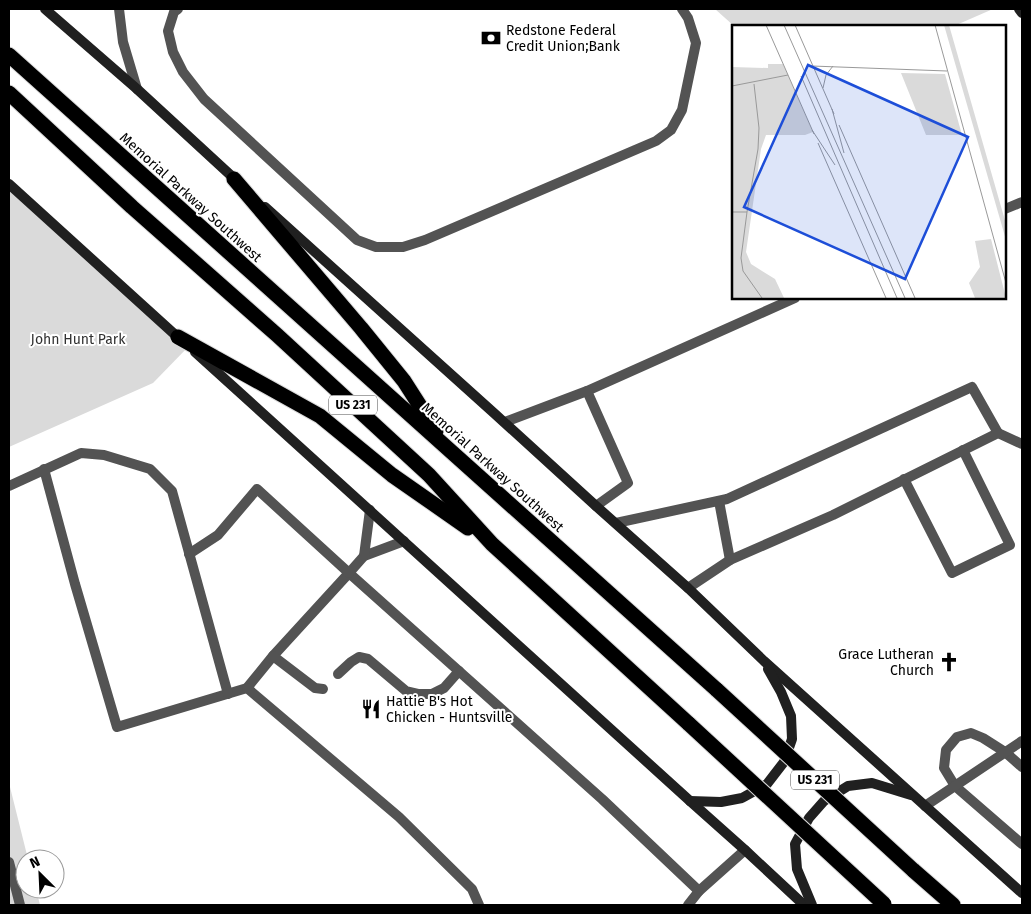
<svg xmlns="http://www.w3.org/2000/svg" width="1031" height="914" viewBox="0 0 1031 914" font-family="'Fira Sans',sans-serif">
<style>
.green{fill:#dadada}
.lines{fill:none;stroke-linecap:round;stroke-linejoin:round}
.highway-casing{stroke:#dbdbdb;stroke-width:17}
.lane{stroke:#535353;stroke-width:10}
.street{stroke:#535353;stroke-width:10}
.secondary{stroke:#202020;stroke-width:10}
.highway{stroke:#000;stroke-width:15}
.highway-bridge-casing{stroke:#dbdbdb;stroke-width:17;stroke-linecap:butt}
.highway-bridge{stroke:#000;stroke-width:15}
.labels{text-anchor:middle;stroke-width:4;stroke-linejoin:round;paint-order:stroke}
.shield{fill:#fff;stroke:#4c4c4c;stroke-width:1}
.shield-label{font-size:12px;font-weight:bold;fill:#000}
.poi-label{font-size:14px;fill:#000;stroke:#fff;text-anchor:start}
.street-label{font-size:14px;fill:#000;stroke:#fff}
.park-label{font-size:14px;fill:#313131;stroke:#fff}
.inset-road{fill:none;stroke:#999;stroke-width:1}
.view{fill:#1d4ed8;fill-opacity:0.15;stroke:#1d4ed8;stroke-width:2.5}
.inset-edge{fill:none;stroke:#000;stroke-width:2.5}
</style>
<rect width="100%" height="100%" fill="#fff"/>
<g class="green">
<polygon points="715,9 993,9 954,26 734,26"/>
<polygon points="9,184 189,346 153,383 9,447"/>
<polygon points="9,783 28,859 25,859 25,889 36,889 40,905 9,905"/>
</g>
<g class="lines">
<defs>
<g id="highway">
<polyline points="9,55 717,690"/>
<polyline points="9,93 132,207 277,335 429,475 492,544 689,724"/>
<polyline points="234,179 361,328 404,381 436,431"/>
<polyline points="178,337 320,416 392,475 468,528"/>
<polyline points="913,870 953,905"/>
</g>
</defs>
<use href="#highway" class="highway-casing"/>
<g class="lane">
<polyline points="178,9 174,12 168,31 173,52 183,72 204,99 357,240 376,247 403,247 425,240 656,141 671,130 682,110 696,43 688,18 682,9"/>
<polyline points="1005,209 1022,202"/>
<polyline points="587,391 628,483 596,506"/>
<polyline points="505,422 587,391 795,298"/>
<polyline points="44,469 75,584 117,727 247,688 273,656 349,573 602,799 699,891"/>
<polyline points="904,479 952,573 1010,545 963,450"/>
<polyline points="9,486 81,453 104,455 150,469 172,491 228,694"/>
<polyline points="719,501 730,560"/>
<polyline points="616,523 727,499 972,387 998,433"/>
<polyline points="189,554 218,535 257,489 349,573 364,556 404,541"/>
<polyline points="364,556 370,510"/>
<polyline points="688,588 730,560 833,515 998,433 1022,444"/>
<polyline points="273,656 315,688 323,689"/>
<polyline points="338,674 351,662 359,657 368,659 406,691 419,694 432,694 444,688 459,671"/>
<polyline points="247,688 399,817 472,889 479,905"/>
<polyline points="1022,767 1005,752 983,738 971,733 957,737 946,750 944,768 955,786 1022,844"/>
<polyline points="925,806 1022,741"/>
<polyline points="688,905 699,891 745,850"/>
</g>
<g class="street">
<polyline points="119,9 123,42 137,89"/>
<polyline points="9,862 20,905"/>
</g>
<g class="secondary">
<polyline points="45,9 137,89 238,182"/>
<polyline points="1019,9 1022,13"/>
<polyline points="9,184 182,341"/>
<polyline points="265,207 495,414 596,506 688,588 764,661 1022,893"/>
<polyline points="195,352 690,801 745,850 804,905"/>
<polyline points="690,801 721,802 742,798 767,784 784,762 792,739 791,716 781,692 768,669"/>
<polyline points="812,905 797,869 795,844 809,818 824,801 848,786 872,783 911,795"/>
</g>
<use href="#highway" class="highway"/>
<defs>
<g id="highway-bridge">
<polyline points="717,690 913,870"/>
<polyline points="689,724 884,904"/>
</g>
</defs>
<use href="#highway-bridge" class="highway-bridge-casing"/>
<use href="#highway-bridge" class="highway-bridge"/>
</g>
<defs>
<symbol id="bank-bare" viewBox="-9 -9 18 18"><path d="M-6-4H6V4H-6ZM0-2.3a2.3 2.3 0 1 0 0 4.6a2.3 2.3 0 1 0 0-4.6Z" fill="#000" stroke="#fff" stroke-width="2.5" paint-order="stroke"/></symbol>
<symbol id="church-bare" viewBox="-9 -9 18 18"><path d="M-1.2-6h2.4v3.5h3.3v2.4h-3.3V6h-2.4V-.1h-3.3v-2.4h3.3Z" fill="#000" stroke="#fff" stroke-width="2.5" paint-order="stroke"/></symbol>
<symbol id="restaurant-bare" viewBox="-9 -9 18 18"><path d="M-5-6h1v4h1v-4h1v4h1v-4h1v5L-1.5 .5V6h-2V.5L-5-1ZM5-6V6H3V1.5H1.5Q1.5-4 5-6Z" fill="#000" stroke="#fff" stroke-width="2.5" paint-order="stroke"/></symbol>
</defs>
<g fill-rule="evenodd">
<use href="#bank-bare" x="477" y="24" width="28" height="28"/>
<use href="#church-bare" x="935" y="648" width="28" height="28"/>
<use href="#restaurant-bare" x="357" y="695" width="28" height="28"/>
</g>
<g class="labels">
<g class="shield">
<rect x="329" y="395.5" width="48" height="19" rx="4"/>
<rect x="791" y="770.5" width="48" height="19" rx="4"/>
</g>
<g class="shield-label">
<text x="353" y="409">US 231</text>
<text x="815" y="784">US 231</text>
</g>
<g class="poi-label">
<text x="506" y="35">Redstone Federal<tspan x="506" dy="16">Credit Union;Bank</tspan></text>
<text x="934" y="659" text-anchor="end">Grace Lutheran<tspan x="934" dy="16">Church</tspan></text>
<text x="386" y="706">Hattie B's Hot<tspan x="386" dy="16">Chicken - Huntsville</tspan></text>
</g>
<g class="street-label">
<text transform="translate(191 197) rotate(42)" y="5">Memorial Parkway Southwest</text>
<text transform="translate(493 467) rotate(42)" y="5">Memorial Parkway Southwest</text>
</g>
<g class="park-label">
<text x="78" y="344">John Hunt Park</text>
</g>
</g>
<g transform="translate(732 25)">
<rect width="274" height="274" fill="#fff"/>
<path d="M 212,0 L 217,0 L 274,199 L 274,215 ZM 36,39 L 51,39 L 81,107 L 73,110 L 34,110 L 29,124 L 14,227 L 19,239 L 43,254 L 52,273 L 0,273 L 0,42 L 36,43 ZM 169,48 L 213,49 L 230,110 L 194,110 ZM 259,214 L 274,273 L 243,273 L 237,258 L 248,242 L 243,216 Z" fill="#dadada"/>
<path class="inset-road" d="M 34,0 L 82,109M 52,0 L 173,273M 63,0 L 102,89M 203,0 L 274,258M 80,41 L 215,46M 69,51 L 165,273M 0,61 L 56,50M 91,63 L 94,50 L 101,41M 100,84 L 112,128M 107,100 L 183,273M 80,105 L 103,140M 86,118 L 154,273M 0,187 L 15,187 L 26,124 L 27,103 L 22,59M 15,187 L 9,233 L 11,246 L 30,273"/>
<path class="view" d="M 76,40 L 236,112 L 173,254 L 12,182 Z"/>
<rect width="274" height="274" class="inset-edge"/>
</g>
<rect width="1031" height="914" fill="none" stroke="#000000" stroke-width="20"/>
<g transform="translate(40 874) rotate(336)"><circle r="24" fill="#ffffff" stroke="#999999"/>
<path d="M0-4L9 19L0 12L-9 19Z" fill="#000000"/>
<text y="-8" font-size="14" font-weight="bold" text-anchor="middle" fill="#000000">N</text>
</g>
</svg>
